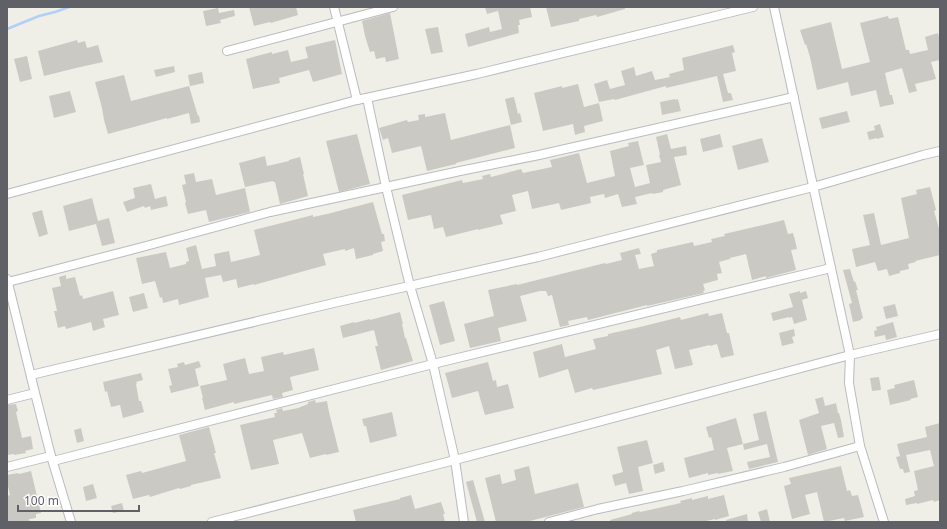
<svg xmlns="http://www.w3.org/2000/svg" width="947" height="529" viewBox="0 0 947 529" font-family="'Noto Sans',sans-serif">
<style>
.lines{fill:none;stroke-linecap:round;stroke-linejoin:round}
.stream{stroke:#b2d0f5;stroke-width:2.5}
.building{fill:#cbc9c4}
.minor-casing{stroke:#babbc0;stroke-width:10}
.minor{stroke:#fff;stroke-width:8}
</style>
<rect width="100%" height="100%" fill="#efefe8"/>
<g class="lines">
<polyline class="stream" points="7,29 39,16 55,12 69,7"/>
</g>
<g class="building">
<polygon points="249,7 296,7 298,15 271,23 270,22 254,26"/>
<polygon points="485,7 530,7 532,17 519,20 520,25 518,25 519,33 468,47 465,34 489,27 490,32 502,29 498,11 487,14"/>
<polygon points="546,7 625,7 625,9 597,17 596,15 579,19 579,21 551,27"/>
<polygon points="218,8 219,13 234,10 235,16 220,20 221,23 206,26 203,11"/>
<polygon points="390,13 399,59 386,62 385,57 376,59 374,51 370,52 365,36 362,21"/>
<polygon points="888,16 889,19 898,17 906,50 909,50 910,54 928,50 925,37 938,33 940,41 940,60 931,62 936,79 915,84 917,91 909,93 902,68 885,73 890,95 892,95 894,104 880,107 876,90 851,96 848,82 817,90 810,57 806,44 805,45 800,30 831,22 842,69 870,62 860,23"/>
<polygon points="438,27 443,52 431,54 425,29"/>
<polygon points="77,40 78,43 85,41 87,48 98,45 103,62 76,68 44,76 38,51"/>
<polygon points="335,40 342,74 313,82 309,70 279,78 280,83 253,89 246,59 272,52 272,54 288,50 291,62 295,61 308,58 305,47"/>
<polygon points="733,45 735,52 732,53 736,71 723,74 728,93 731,93 733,100 723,102 717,76 666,88 666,86 615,100 614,99 599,102 594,84 607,80 610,89 625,85 621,71 634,67 636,76 652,71 655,80 670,77 669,74 684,70 682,58"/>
<polygon points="27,56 32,79 20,82 14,59"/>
<polygon points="174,66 175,72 156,77 154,70"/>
<polygon points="202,72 204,83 190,86 188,75"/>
<polygon points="124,75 131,101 189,86 198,116 199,115 200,122 191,124 189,113 167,119 167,118 108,134 104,120 102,108 95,82"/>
<polygon points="578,84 584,107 599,103 603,121 584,126 585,132 575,135 573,124 543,131 534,93 562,86 562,88"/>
<polygon points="70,91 76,112 54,118 49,96"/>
<polygon points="514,97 518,114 520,113 522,122 511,125 505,99"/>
<polygon points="675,99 675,100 678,99 681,111 662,115 660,102"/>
<polygon points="847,111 850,122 822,129 819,118"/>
<polygon points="445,113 451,140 510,125 515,148 456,163 456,164 427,171 421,146 392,153 388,138 383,140 379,128 407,120 408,122 419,120 418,115 425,114 425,117"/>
<polygon points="880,124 884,137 877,139 877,138 869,140 867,132 875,130 874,126"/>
<polygon points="357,134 370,184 339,192 326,141"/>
<polygon points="667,134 671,149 686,146 687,155 674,157 681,185 663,190 663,192 653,194 652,193 635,197 637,204 622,207 618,194 605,198 604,194 590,197 591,203 561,210 559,203 532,209 528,191 512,195 516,211 500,215 503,224 478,230 478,229 446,237 443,227 434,229 431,215 408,220 402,195 462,180 463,183 483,179 482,176 490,174 491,177 521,169 523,173 552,167 550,160 579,153 587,183 615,176 610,151 629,146 628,143 638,141 644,165 630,168 635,187 650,183 646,165 661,162 659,155 660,155 656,137"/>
<polygon points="720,134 723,147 703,152 700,139"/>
<polygon points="762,138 769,162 738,170 732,146"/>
<polygon points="265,156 267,166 289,161 289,160 300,157 304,174 303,174 308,196 280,204 275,182 273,182 273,181 245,187 239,163"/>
<polygon points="194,173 196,182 212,179 216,195 245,188 250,212 209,222 206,210 188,214 185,203 186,202 182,185 186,184 184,175"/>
<polygon points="151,184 155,199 166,196 168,206 151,210 150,206 145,208 144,206 127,212 123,202 135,198 133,188"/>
<polygon points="930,187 936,210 934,211 940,232 940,255 915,261 916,262 908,264 909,269 900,271 900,273 889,276 887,269 878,271 875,262 856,267 852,249 870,245 863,215 874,213 881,245 909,238 901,198 917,194 916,190"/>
<polygon points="92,198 98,221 109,218 115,243 102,246 96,224 69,231 63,206"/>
<polygon points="373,202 382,234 384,234 385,241 381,242 383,251 373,254 373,255 356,259 354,248 345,251 345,249 323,254 326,265 254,285 254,284 238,288 236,279 223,282 221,275 205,278 209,297 179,305 178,299 163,303 162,297 160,298 155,281 142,284 136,258 166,252 170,268 186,264 186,262 189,261 186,248 196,245 202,269 216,266 214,254 229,251 231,262 260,255 254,230 313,215 313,217 327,214"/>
<polygon points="42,210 48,234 39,237 32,213"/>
<polygon points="784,220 788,234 793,233 795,240 797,249 791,250 796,270 766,278 766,276 752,280 746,254 730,258 730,259 719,262 722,273 717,274 718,280 703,284 705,290 703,291 704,293 647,306 647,305 588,320 587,317 568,321 569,325 560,327 552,295 548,296 546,291 540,291 520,296 527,321 498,328 501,341 470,348 464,324 494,316 488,290 517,284 517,285 605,263 606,264 622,260 620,253 639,248 641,254 635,255 639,269 654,266 651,254 657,252 657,250 693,242 694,246 712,242 711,239 725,236 724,234"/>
<polygon points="850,269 854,282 855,281 858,290 856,290 863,318 861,319 861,320 853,322 849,304 852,303 843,270"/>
<polygon points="66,275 66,279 75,277 80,296 82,295 83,299 113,291 119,315 103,319 105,327 93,331 91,322 66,329 65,326 58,328 54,311 57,311 52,288 61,286 59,277"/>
<polygon points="800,291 800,293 806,291 808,298 802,300 807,320 794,324 792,317 789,318 789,317 773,321 771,313 793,307 789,294"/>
<polygon points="144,293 148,308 133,312 129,297"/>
<polygon points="444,301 455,341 440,345 429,305"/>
<polygon points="895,304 898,316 886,319 883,307"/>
<polygon points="400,312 403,324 402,324 405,338 406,338 413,361 381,370 375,346 378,346 374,330 343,338 340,326 354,322 354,323 370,319 370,320"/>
<polygon points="708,313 709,316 722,313 727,333 729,333 734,355 721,358 717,344 710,346 710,345 689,350 693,365 675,369 669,346 656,350 662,374 593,390 592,388 575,393 568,369 539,378 533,352 562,344 565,357 596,349 593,339 608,336 608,334 640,327 680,317 681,320"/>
<polygon points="893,322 897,337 886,340 885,335 875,337 874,331 877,330 876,327"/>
<polygon points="794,329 795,336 792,337 794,343 782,346 779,333"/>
<polygon points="314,348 319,370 290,377 293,390 282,393 283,397 273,399 272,395 234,404 234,402 205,410 202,398 203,398 200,386 227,380 223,364 245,358 249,374 264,371 261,357 283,352 284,355"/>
<polygon points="199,361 201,367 195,369 199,386 171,393 169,386 172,385 168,369 178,367 177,364 184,362 185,365"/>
<polygon points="488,362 493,381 496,380 497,387 508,384 514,408 485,415 478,391 452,398 448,383 445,373"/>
<polygon points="141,373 143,380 136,382 137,384 136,384 139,401 141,401 144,412 123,418 120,405 111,407 107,391 105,392 103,382"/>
<polygon points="879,377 881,390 872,391 870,378"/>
<polygon points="914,380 918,397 910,399 911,400 890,405 887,390 895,388 894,385"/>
<polygon points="823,397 825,406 836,403 838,413 839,413 841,420 844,437 838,438 834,423 821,426 827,449 808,455 799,420 819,413 815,399"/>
<polygon points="315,400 316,403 327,401 329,412 339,452 326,455 326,454 310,458 302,433 273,440 279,464 251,470 240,425 275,417 274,413 277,413 276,410 282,408 283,411 298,408 308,404 308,402"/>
<polygon points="16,404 18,411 16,412 22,438 31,436 33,449 25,451 26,453 14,455 14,454 7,455 7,405"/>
<polygon points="766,411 778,462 749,469 747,462 770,457 767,444 744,450 743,444 727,448 733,471 718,474 718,473 708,475 708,473 689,478 684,458 714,450 711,437 709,438 706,427 736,418 743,444 759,440 753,414"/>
<polygon points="392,412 397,436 370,443 366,426 364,426 362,419"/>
<polygon points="940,423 940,500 934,502 933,500 917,504 917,503 906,505 905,499 915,496 914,491 918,490 914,471 934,466 930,450 906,455 910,472 904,473 903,469 900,469 896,457 900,456 897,444 927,437 925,427"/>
<polygon points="209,427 216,453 214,453 221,478 191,485 191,486 180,489 179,488 150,497 149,495 133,499 126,475 141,471 142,473 186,461 179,435"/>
<polygon points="81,428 84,441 77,443 74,430"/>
<polygon points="647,440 653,463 638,467 643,491 629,494 626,483 615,486 612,475 623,472 617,447"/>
<polygon points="663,462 665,471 655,474 653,465"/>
<polygon points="529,466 535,494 578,483 584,507 526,522 496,522 485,478 500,474 502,484 516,480 514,470"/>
<polygon points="841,466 847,491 850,490 852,496 858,495 864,517 845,521 844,518 824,522 817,492 805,495 810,514 792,519 784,486 791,484 789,478"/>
<polygon points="31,471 41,513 36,514 36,518 29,519 30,522 7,522 7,496 10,495 7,482 7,475 18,473 19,474"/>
<polygon points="473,480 485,522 477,522 466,482"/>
<polygon points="93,484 97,498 86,501 83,487"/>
<polygon points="411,495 415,509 441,502 445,514 443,514 445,522 356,522 353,510 400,499 400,498"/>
<polygon points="724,495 729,516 715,520 715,519 702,522 611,522 610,520 632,514 632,513 639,511 640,512 681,503 680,501 692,498 692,500 708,496 708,499"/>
<polygon points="122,503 124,511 113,513 111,506"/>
<polygon points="767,509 770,522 761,522 758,512"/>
<polygon points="747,514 748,522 726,522 726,520"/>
</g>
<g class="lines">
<defs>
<g id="minor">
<polyline points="334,7 357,100"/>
<polyline points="774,7 850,355 849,383 860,446 884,522"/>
<polyline points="227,51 393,7"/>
<polyline points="367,98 386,187 410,286 433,364 455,460 464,522"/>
<polyline points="7,194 357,100 477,74 753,7"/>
<polyline points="7,279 35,393 51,456 71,522"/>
<polyline points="8,282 146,246 270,212 460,171 539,155 794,97"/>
<polyline points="31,375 338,302 538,257 813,187 923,155 940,151"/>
<polyline points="7,400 35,393"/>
<polyline points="53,461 433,364 831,268"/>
<polyline points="7,467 51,456"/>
<polyline points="212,522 455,460 850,355 940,334"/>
<polyline points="549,522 598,509 683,491 784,467 860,446"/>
</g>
</defs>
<use href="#minor" class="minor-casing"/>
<use href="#minor" class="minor"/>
</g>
<rect width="947" height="529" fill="none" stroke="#5f6166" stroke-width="16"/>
<path d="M18 505v6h121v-6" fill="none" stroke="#5f6166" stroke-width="2"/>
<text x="24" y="505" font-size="12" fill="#5f6166" stroke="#ffffff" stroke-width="3" paint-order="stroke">100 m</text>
</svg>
